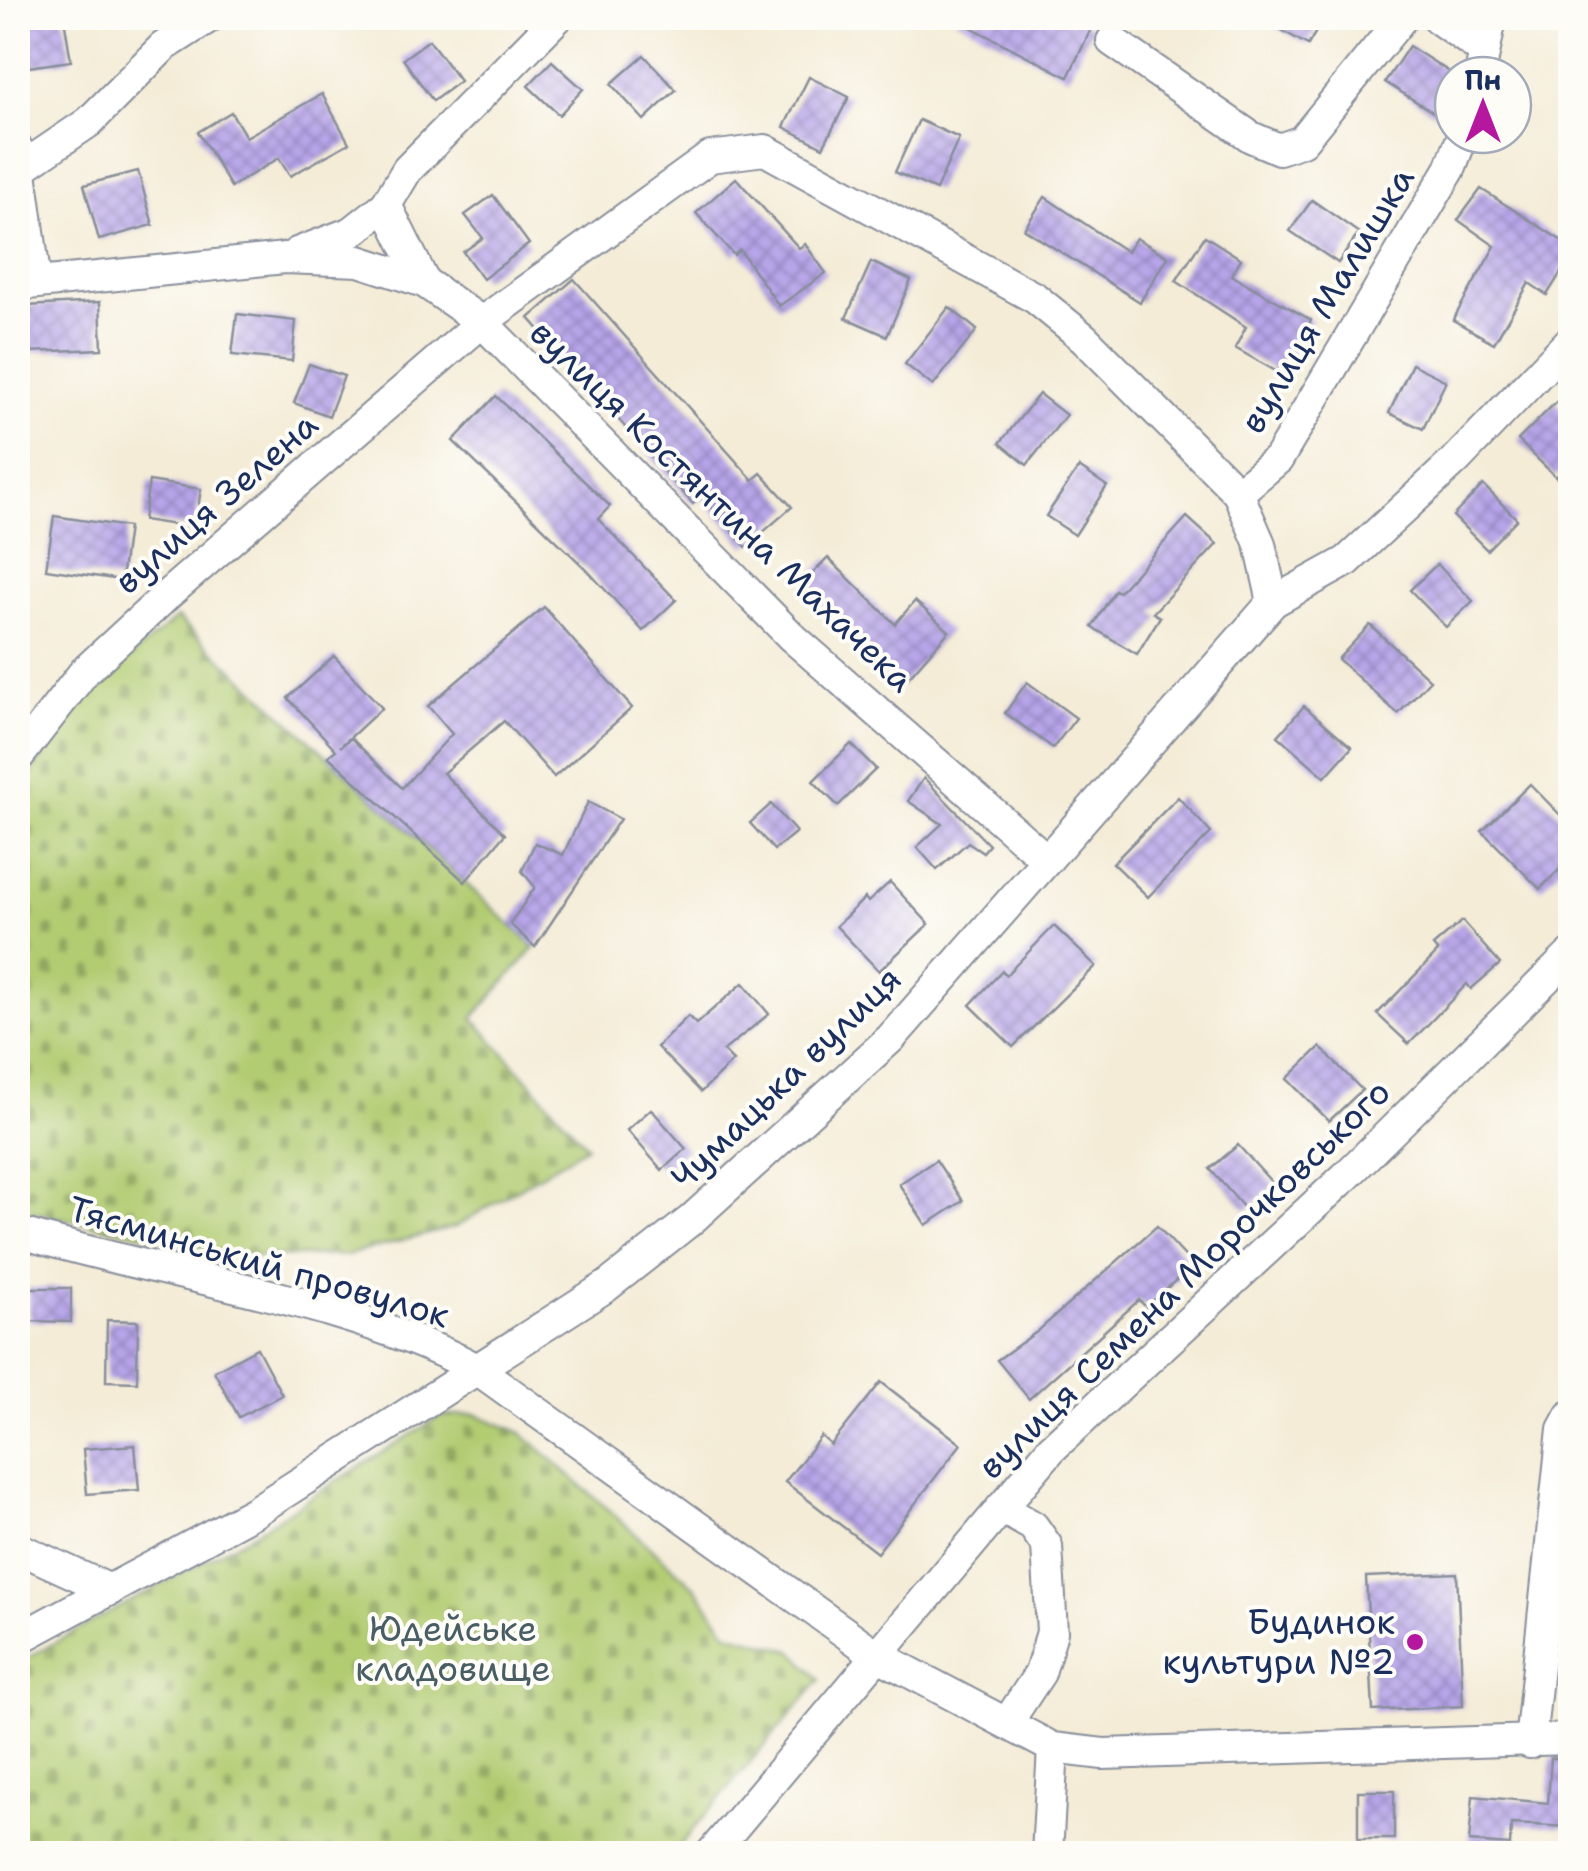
<svg xmlns="http://www.w3.org/2000/svg" width="1588" height="1871" viewBox="0 0 1588 1871" font-family="'Shantell Sans',sans-serif">
<style>
.cemetery{fill:url(#cemetery-stones);stroke:#667e68;stroke-width:2.5}
.building{fill:url(#building-cross-hatch)}
.lines{fill:none;stroke-linecap:round;stroke-linejoin:round}
.street-casing{stroke:#888e9a;stroke-width:34}
.street{stroke:#fff;stroke-width:30}
.poi-dot{fill:#b5179e;stroke:#fdfcf7;stroke-width:4}
.labels{text-anchor:middle;stroke-width:8;stroke-linejoin:round;paint-order:stroke}
.street-label{font-size:35px;fill:#1b2f5e;stroke:#fdfcf7}
.poi-label{font-size:35px;fill:#1b2f5e;stroke:#fdfcf7;text-anchor:end}
.park-label{font-size:35px;fill:#485e64;stroke:#fdfcf7}
</style>
<defs>
<pattern id="cemetery-stones" width="16" height="16" patternUnits="userSpaceOnUse" patternTransform="scale(2.5)"><rect width="16" height="16" fill="#b2cc72"/><path d="M2 7V4a2 2 0 0 1 4 0v3zM10 15v-3a2 2 0 0 1 4 0v3z" fill="#90a661"/></pattern>
<pattern id="building-cross-hatch" width="8" height="8" patternUnits="userSpaceOnUse" patternTransform="scale(2.5)"><rect width="8" height="8" fill="#b7a5e9"/><path d="M0 0l8 8M0 8l8-8" fill="none" stroke="#9487c0"/></pattern>
</defs>
<rect width="100%" height="100%" fill="#fdfcf7"/>
<filter id="ink" filterUnits="userSpaceOnUse"><feTurbulence type="fractalNoise" baseFrequency=".01" numOctaves="2"/><feDisplacementMap in="SourceGraphic" scale="20" xChannelSelector="R" yChannelSelector="G"/><feConvolveMatrix kernelMatrix="1 2 1 2 8 2 1 2 1" color-interpolation-filters="sRGB"/></filter>
<filter id="wash" filterUnits="userSpaceOnUse"><feTurbulence type="fractalNoise" baseFrequency=".0048" numOctaves="4" result="noise"/><feDisplacementMap in="SourceGraphic" scale="40" xChannelSelector="R" yChannelSelector="G"/><feGaussianBlur stdDeviation="2.25" result="paint"/><feColorMatrix in="noise" values="0 0 0 0 0 0 0 0 0 0 0 0 0 0 0 0 0 1.4 0 .05"/><feComposite in="paint" operator="in"/></filter>
<g filter="url(#wash)">
<rect width="100%" height="100%" fill="#f4ecd7"/>
<g class="cemetery">
<polygon points="177,618 535,947 473,1018 587,1146 455,1227 347,1255 244,1257 18,1209 18,795 50,744 100,682"/>
<polygon points="475,1414 522,1433 695,1587 728,1633 793,1651 820,1680 673,1853 18,1853 18,1663 246,1538 441,1416"/>
</g>
<g id="blocks">
<g class="building">
<polygon points="21,18 64,18 71,61 28,67"/>
<polygon points="953,18 1072,18 1092,27 1068,77"/>
<polygon points="1260,18 1324,18 1308,45"/>
<polygon points="429,40 460,81 433,101 403,59"/>
<polygon points="1409,46 1454,75 1453,87 1436,114 1385,82"/>
<polygon points="644,55 676,90 644,120 611,84"/>
<polygon points="552,61 583,89 559,115 528,86"/>
<polygon points="809,77 849,97 823,147 784,127"/>
<polygon points="322,94 349,143 290,176 279,158 231,187 198,132 231,112 246,137"/>
<polygon points="919,120 959,138 936,190 895,172"/>
<polygon points="138,171 153,225 99,240 84,185"/>
<polygon points="736,178 799,248 805,244 826,273 779,306 740,250 734,255 696,213"/>
<polygon points="1481,189 1570,246 1570,258 1547,295 1529,283 1494,343 1453,320 1495,246 1458,220"/>
<polygon points="493,195 529,244 483,279 463,252 483,238 465,215"/>
<polygon points="1045,197 1127,252 1136,238 1168,257 1140,302 1024,229"/>
<polygon points="1312,200 1359,233 1338,263 1290,231"/>
<polygon points="1205,236 1241,259 1231,275 1311,320 1281,374 1235,348 1246,327 1176,281"/>
<polygon points="871,262 911,280 887,336 846,318"/>
<polygon points="574,279 753,480 761,473 792,507 746,547 701,496 693,504 529,318"/>
<polygon points="100,302 102,349 28,352 26,306"/>
<polygon points="949,307 977,330 933,386 905,364"/>
<polygon points="237,314 296,321 292,361 232,355"/>
<polygon points="309,364 344,376 329,416 294,403"/>
<polygon points="1412,364 1446,381 1423,429 1389,413"/>
<polygon points="1039,394 1066,415 1027,465 1000,443"/>
<polygon points="496,396 610,506 598,519 676,600 643,631 587,570 453,441"/>
<polygon points="1556,402 1570,416 1570,463 1556,477 1518,440"/>
<polygon points="1079,467 1107,486 1075,535 1046,516"/>
<polygon points="149,481 201,489 195,528 143,520"/>
<polygon points="1483,485 1517,519 1487,550 1453,516"/>
<polygon points="54,516 128,527 121,580 46,569"/>
<polygon points="1187,517 1217,544 1153,613 1160,617 1137,654 1092,627 1115,590 1119,592"/>
<polygon points="828,558 895,624 915,601 949,631 901,686 867,656 871,651 803,583"/>
<polygon points="1437,564 1473,601 1446,627 1410,590"/>
<polygon points="544,607 632,708 554,777 504,721 443,773 505,834 465,882 328,756 336,750 288,698 334,656 382,708 340,747 351,738 402,788 452,734 428,706"/>
<polygon points="1370,625 1430,680 1398,714 1338,659"/>
<polygon points="1027,682 1076,718 1053,748 1005,713"/>
<polygon points="1304,706 1352,747 1325,777 1278,736"/>
<polygon points="851,744 876,769 838,806 813,781"/>
<polygon points="924,778 989,845 983,852 968,842 937,870 917,847 942,824 908,801"/>
<polygon points="1530,784 1570,825 1570,859 1540,889 1482,831"/>
<polygon points="1178,797 1211,833 1148,897 1113,863"/>
<polygon points="588,802 620,819 535,947 510,924 535,887 522,871 535,843 563,855"/>
<polygon points="771,804 796,832 774,850 750,823"/>
<polygon points="890,882 929,924 879,971 836,926 865,898 868,902"/>
<polygon points="1462,921 1500,964 1471,989 1467,984 1409,1044 1377,1014 1438,952 1433,946"/>
<polygon points="1054,926 1096,966 1013,1047 970,1005 1002,971 1006,975"/>
<polygon points="743,983 769,1014 723,1051 733,1061 701,1092 657,1047 688,1016 696,1024"/>
<polygon points="1320,1047 1362,1090 1329,1121 1287,1079"/>
<polygon points="651,1109 686,1149 662,1170 627,1130"/>
<polygon points="1238,1145 1274,1185 1246,1210 1210,1169"/>
<polygon points="936,1160 963,1201 926,1225 899,1184"/>
<polygon points="1157,1226 1193,1265 1146,1307 1139,1300 1029,1399 997,1360 1038,1331"/>
<polygon points="29,1288 71,1288 71,1322 29,1321"/>
<polygon points="107,1320 138,1321 137,1382 106,1381"/>
<polygon points="257,1348 282,1395 239,1417 214,1371"/>
<polygon points="881,1382 961,1444 877,1553 785,1482 821,1436 831,1445"/>
<polygon points="135,1445 139,1490 87,1494 83,1449"/>
<polygon points="1457,1573 1463,1706 1373,1711 1366,1577"/>
<polygon points="1551,1758 1570,1758 1570,1827 1511,1824 1510,1845 1469,1842 1473,1796 1548,1803"/>
<rect x="1358" y="1791" width="36" height="48"/>
</g>
</g>
</g>
<g filter="url(#ink)">
<use href="#blocks" fill-opacity="0" stroke="#888e9a" stroke-width="2.5"/>
<g class="lines">
<defs>
<g id="street">
<polyline points="1437,18 1484,51"/>
<polyline points="1112,41 1251,137 1279,149 1302,141 1402,18"/>
<polyline points="1480,75 1491,18"/>
<polyline points="18,150 36,283"/>
<polyline points="20,169 89,122 163,47 208,18"/>
<polyline points="386,205 424,282"/>
<polyline points="297,253 352,232 386,205 407,170 557,18"/>
<polyline points="18,285 285,258 359,261 424,282 482,322 710,157 765,150 1035,298 1084,338 1238,493 1260,544 1273,602"/>
<polyline points="1238,493 1278,459 1450,169 1463,135"/>
<polyline points="18,757 84,672 166,596 482,322 792,637 1047,860"/>
<path d="M 18,1232 C 166,1277 341,1297 477,1369 L 875,1654 L 1053,1748 L 1103,1754 L 1570,1739"/>
<polyline points="1001,1508 1033,1526 1047,1546 1052,1632 1040,1673 1007,1723"/>
<polyline points="18,1548 110,1590"/>
<polyline points="18,1639 254,1512 607,1286 691,1220 891,1038 1273,602 1347,561 1456,460 1570,341"/>
<polyline points="1530,1743 1563,1429 1570,1416"/>
<polyline points="711,1854 1051,1449 1345,1177 1570,955"/>
<polyline points="1047,1854 1053,1748"/>
</g>
</defs>
<use href="#street" class="street-casing"/>
<use href="#street" class="street"/>
</g>
</g>
<circle class="poi-dot" cx="1415" cy="1642" r="10"/>
<g class="labels">
<g class="street-label">
<text transform="translate(1327 300) rotate(-59)" y="12">вулиця Малишка</text>
<text transform="translate(216 503) rotate(-41)" y="12">вулиця Зелена</text>
<text transform="translate(722 506) rotate(44)" y="12">вулиця Костянтина Махачека</text>
<text transform="translate(786 1078) rotate(-44)" y="12">Чумацька вулиця</text>
<text transform="translate(259 1262) rotate(16)" y="12">Тясминський провулок</text>
<text transform="translate(1184 1279) rotate(-44)" y="12">вулиця Семена Морочковського</text>
</g>
<g class="poi-label">
<text x="1395" y="1634">Будинок<tspan x="1395" dy="40">культури №2</tspan></text>
</g>
<g class="park-label">
<text x="453" y="1641">Юдейське<tspan x="453" dy="40">кладовище</tspan></text>
</g>
</g>
<rect width="1588" height="1871" fill="none" stroke="#fdfcf7" stroke-width="60"/>
<g transform="translate(1483 105)"><circle r="48" fill="#fdfcf7" stroke="#a3aaba" stroke-width="2.5"/>
<path d="M0-8L18 38L0 25L-18 38Z" fill="#b5179e"/>
<text y="-15" font-size="28" font-weight="bold" text-anchor="middle" fill="#1b2f5e">Пн</text>
</g>
</svg>
